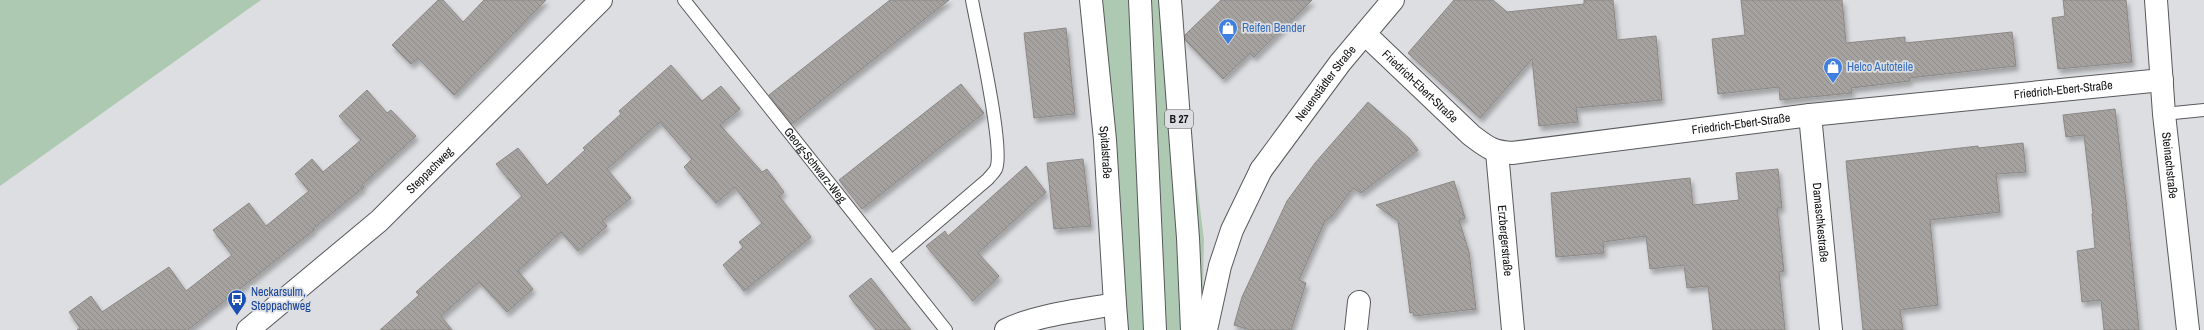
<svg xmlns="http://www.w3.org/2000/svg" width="2204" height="330" viewBox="0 0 2204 330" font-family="'Archivo Narrow',sans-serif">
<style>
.green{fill:#aec9b1}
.building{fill:url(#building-back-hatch);stroke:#8c8987;filter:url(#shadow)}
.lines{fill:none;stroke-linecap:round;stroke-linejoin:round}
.lane-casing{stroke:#58595c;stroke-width:14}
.street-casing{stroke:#58595c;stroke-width:24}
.secondary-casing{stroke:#58595c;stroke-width:24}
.highway-casing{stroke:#58595c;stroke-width:24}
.lane{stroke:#fff;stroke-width:12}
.street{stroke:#fff;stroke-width:22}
.secondary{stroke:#fff;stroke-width:22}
.highway{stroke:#fff;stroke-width:22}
.labels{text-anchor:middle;stroke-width:3.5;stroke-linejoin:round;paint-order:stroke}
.shield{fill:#dcdee1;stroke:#4e4f51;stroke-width:1}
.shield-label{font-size:11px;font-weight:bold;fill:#111213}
.shop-label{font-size:12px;fill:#366cbe;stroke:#dcdee1;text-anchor:start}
.street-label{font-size:12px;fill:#111213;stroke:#dcdee1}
.transit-label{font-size:12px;fill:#164399;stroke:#dcdee1;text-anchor:start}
</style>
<defs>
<pattern id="building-back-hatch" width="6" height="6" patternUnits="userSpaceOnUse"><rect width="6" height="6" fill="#a5a2a0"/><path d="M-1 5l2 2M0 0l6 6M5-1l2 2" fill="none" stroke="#8d8a89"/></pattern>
<filter id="shadow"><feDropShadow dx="2.5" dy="4.5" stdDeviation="2" flood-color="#0004"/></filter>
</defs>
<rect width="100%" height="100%" fill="#dcdee1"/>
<g class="green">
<polygon points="0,0 261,0 0,186"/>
<polygon points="1103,0 1179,0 1179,39 1204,240 1202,330 1122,330"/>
</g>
<g class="building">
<polygon points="438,0 443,0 463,22 484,0 546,0 454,95 418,58 411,64 392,45"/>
<polygon points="890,0 949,0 792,124 769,95"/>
<polygon points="1221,0 1312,0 1254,57 1250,53 1223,79 1186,41 1185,35"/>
<polygon points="1454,0 1493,0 1507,12 1584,4 1584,0 1613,0 1617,40 1656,36 1662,100 1576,108 1578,122 1539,126 1532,59 1480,118 1408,53"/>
<polygon points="1741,0 1842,0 1846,43 1905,37 1905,43 2012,32 2016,66 1909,78 1910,81 1851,88 1852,93 1780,100 1779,87 1718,94 1712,39 1745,35"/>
<polygon points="2063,0 2126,0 2132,62 2058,69 2052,18 2065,16"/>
<polygon points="1066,28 1075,114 1034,118 1024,33"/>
<polygon points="671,65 702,101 721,86 740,109 720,125 762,172 767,169 784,192 779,196 811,237 744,291 723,265 743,247 739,242 762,223 735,187 716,203 684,167 692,159 660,122 607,169 631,198 602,221 607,226 578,251 561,232 518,271 533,289 507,312 479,282 441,316 452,330 380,330 419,295 416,292 522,196 496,164 518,148 547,185 585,150 583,148 621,114 619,111"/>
<polygon points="961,84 984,113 862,209 839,180"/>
<polygon points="367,90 387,113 391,110 416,136 362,185 364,187 313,229 314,230 188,330 77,330 80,328 69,312 91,296 102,312 169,267 186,291 232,255 213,230 249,203 266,226 309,191 295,174 312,159 323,172 361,140 339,116"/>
<polygon points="1368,102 1409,138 1418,150 1361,193 1353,188 1332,216 1325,221 1299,280 1306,283 1291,330 1250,330 1234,325 1242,297 1287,201 1315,163"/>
<polygon points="2115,109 2126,201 2139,330 2104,330 2101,300 2082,302 2077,251 2095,248 2092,214 2093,214 2084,135 2066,137 2063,115"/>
<polygon points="2023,143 2026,172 1996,174 2000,212 1930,220 1938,305 1900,310 1903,330 1863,330 1846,161 1978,146 1978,148"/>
<polygon points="1083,159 1091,226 1054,229 1047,163"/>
<polygon points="1026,166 1046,192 978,253 999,276 973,301 926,246 945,231 948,236"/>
<polygon points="1778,169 1782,208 1777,208 1784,271 1779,272 1785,330 1713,330 1708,286 1687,288 1684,265 1650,269 1646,236 1603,242 1604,253 1556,257 1551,193 1690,178 1693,205 1739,200 1736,173"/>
<polygon points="1454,181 1465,218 1459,220 1469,252 1476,309 1414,316 1413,312 1410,313 1398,221 1376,205"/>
<polygon points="871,278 911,330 876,330 849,296"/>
</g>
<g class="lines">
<defs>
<g id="lane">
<path id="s1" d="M 684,0 L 946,330"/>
<polyline points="2164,114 2204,110"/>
<path d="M 892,261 L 988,179 C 990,176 994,173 996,169 C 1005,149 977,28 972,0"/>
</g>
<g id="street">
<path id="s2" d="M 2156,0 L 2164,114 L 2188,330"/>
<path id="s3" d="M 1365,34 L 1471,135 C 1487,147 1492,152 1512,153 L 1810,115 L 2162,80"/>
<path id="s4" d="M 1810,115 L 1831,330"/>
<path id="s5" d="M 1497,152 L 1513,330"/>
<path id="s6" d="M 248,330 L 379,221 L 601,0"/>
<path d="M 1006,330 C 1035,315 1082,310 1115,304"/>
<polyline points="1356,330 1359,302"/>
</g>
<g id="secondary">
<path id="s7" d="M 1091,0 L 1105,140 L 1115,304"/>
<path id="s8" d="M 1261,170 L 1340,63 L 1393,0"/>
</g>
<g id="highway">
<polyline points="1140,0 1155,330"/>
<polyline points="1170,0 1188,238 1192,330"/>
<polyline points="1115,304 1117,330"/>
<polyline points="1206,330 1220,266 1232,230 1261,170"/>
</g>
</defs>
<use href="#lane" class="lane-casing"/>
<use href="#street" class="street-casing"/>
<use href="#secondary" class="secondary-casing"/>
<use href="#highway" class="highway-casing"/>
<use href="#lane" class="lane"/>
<use href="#street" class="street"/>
<use href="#secondary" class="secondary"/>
<use href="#highway" class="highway"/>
</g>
<defs>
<symbol id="shop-pin" viewBox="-11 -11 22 30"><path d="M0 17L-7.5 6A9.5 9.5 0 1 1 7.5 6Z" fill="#3f7fe0" stroke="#dcdee1"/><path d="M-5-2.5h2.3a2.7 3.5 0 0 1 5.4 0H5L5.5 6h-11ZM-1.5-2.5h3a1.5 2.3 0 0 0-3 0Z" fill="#fff"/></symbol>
<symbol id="bus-pin" viewBox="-11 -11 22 30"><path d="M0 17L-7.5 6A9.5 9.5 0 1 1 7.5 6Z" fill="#1a4fb4" stroke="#dcdee1"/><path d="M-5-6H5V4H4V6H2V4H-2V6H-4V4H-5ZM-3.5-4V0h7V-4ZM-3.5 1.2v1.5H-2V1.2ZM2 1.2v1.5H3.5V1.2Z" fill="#fff"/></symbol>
</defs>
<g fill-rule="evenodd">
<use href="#shop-pin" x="1217" y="17" width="22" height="30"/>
<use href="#shop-pin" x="1822" y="56" width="22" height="30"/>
<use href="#bus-pin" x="226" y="288" width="22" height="30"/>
</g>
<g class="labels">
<rect class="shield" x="1165" y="110" width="28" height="18" rx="3"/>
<g class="shield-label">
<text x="1179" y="123">B 27</text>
</g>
<g class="shop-label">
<text x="1242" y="32">Reifen Bender</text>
<text x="1847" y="71">Helco Autoteile</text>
</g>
<g class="street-label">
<text dy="4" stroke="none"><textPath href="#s8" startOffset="108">Neuenstädter Straße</textPath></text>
<text dy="4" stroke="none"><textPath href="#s3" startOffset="76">Friedrich-Ebert-Straße</textPath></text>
<text dy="4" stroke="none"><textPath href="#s3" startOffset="747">Friedrich-Ebert-Straße</textPath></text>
<text dy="4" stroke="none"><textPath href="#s3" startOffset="423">Friedrich-Ebert-Straße</textPath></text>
<text dy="4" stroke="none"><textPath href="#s7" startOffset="153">Spitalstraße</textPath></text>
<text dy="4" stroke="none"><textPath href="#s1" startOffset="211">Georg-Schwarz-Weg</textPath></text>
<text dy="4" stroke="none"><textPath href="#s2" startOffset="166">Steinachstraße</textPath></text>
<text dy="4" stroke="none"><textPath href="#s6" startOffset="242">Steppachweg</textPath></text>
<text dy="4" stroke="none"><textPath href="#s4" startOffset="108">Damaschkestraße</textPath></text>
<text dy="4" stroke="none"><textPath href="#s5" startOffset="89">Erzbergerstraße</textPath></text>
</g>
<g class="transit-label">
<text x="251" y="296">Neckarsulm,<tspan x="251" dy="14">Steppachweg</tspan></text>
</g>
</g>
</svg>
